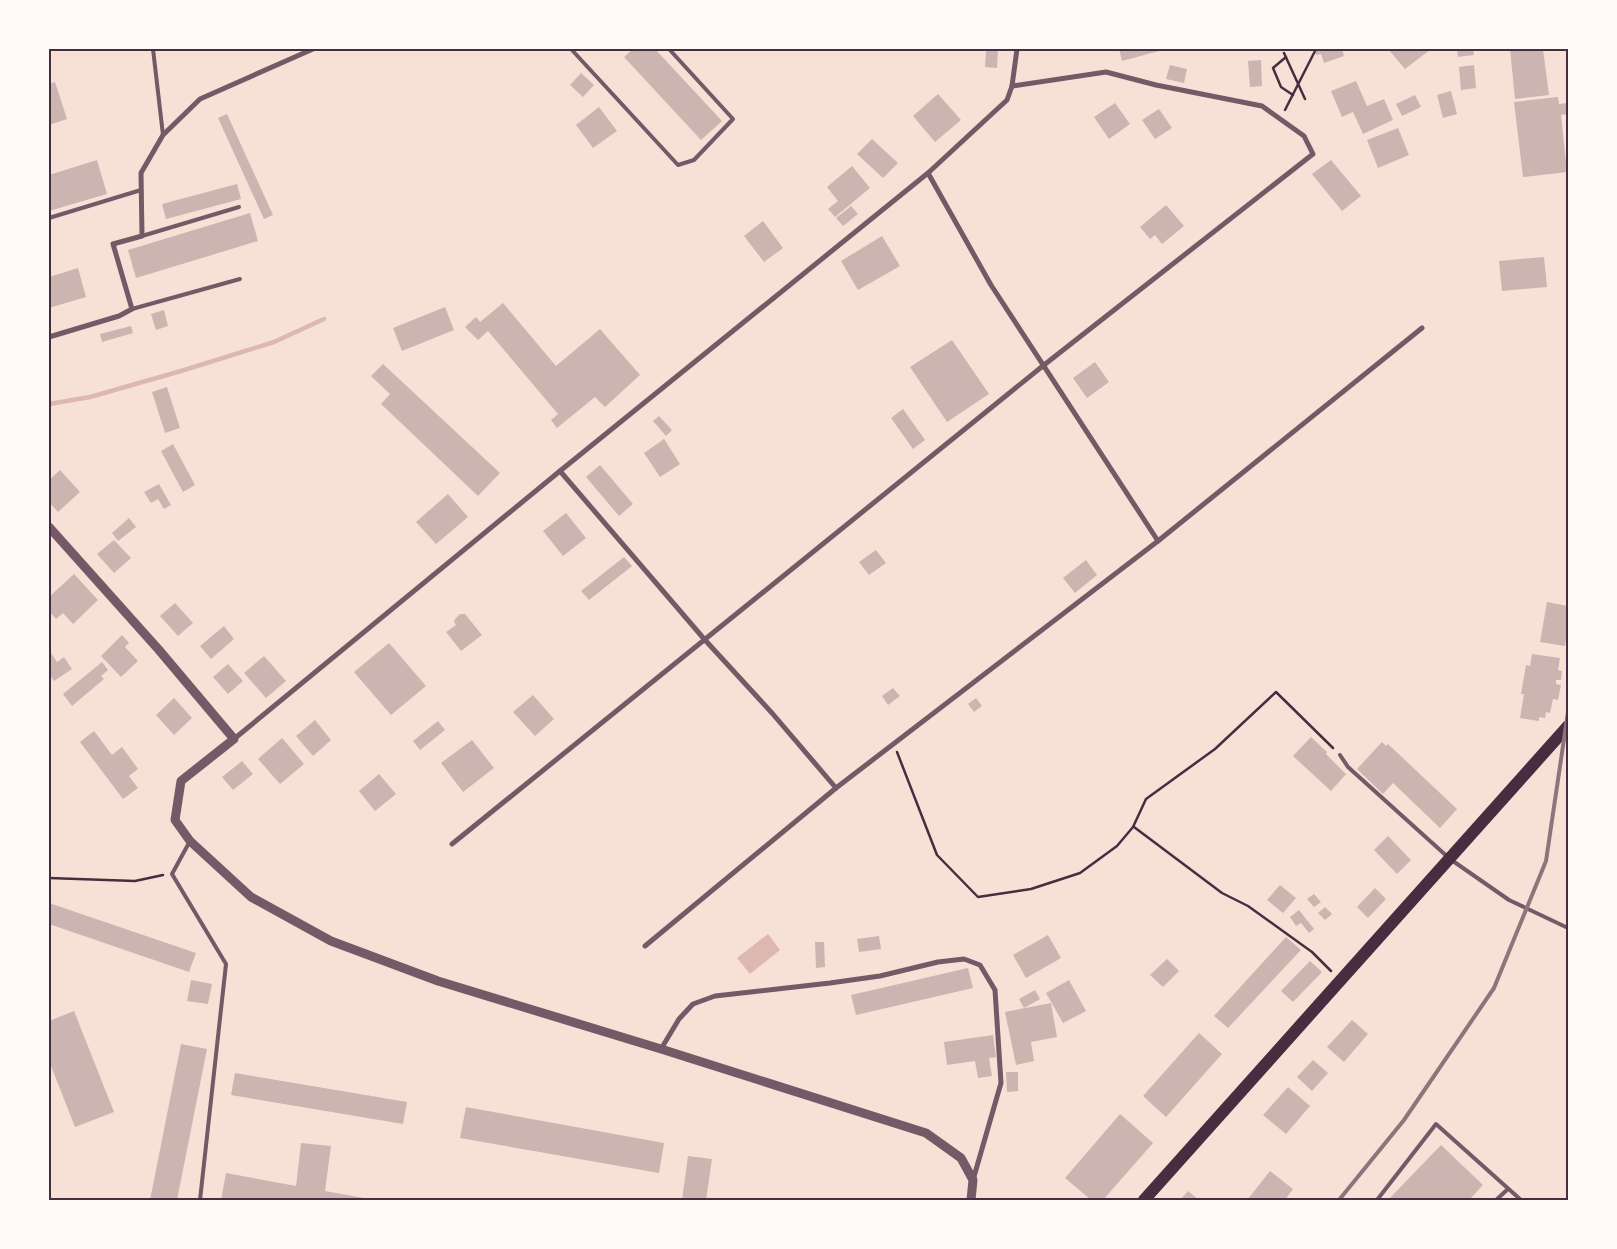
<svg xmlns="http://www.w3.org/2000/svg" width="1617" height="1249" viewBox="0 0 1617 1249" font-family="Inter,sans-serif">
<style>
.water{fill:#dcb8b0}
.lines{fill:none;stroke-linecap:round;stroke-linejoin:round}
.stream{stroke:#dcb8b0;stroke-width:4.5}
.building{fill:#ccb4b1}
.path{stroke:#4a2c40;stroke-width:2.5}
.service{stroke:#755966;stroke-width:4}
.minor{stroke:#755966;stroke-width:5}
.tertiary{stroke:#755966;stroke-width:9}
.primary{stroke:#4a2c40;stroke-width:12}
.rail{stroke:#8f747c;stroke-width:4}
.neatline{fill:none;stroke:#4a2c40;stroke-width:2}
</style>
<rect width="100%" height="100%" fill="#f7e1d7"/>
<polygon class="water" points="768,934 780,950 750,974 737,958"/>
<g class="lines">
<polyline class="stream" points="49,404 90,397 181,371 274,342 324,319"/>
</g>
<g class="building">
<polygon points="633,49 655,49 722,121 701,140 624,57"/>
<polygon points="986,49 998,49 997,68 985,67"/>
<polygon points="1119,49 1158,49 1159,51 1122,61"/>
<polygon points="1314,49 1342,49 1344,56 1324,63 1321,54 1316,55"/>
<polygon points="1388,49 1431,49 1405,69"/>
<polygon points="1457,49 1473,49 1474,55 1458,57"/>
<polygon points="1510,49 1543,49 1549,95 1515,99"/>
<polygon points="1261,60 1262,86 1250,87 1248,61"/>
<polygon points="1170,65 1187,69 1184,83 1166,79"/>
<polygon points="1474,65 1476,88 1461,90 1459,67"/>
<polygon points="581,73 594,85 583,97 570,85"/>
<polygon points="1356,81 1367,106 1384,99 1393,120 1363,134 1353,112 1342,117 1331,91"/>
<polygon points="55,82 67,119 49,125 49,84"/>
<polygon points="1451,91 1457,114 1443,118 1437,95"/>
<polygon points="938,94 961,120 935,142 913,116"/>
<polygon points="1415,95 1421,107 1402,116 1396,104"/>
<polygon points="1558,97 1559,104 1568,103 1568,114 1561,115 1567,172 1523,177 1514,102"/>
<polygon points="1115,103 1130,124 1109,139 1094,117"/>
<polygon points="599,107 617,131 593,148 576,125"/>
<polygon points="1159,109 1172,128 1155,139 1142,120"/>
<polygon points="227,114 273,215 264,219 218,118"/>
<polygon points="1398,128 1409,155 1378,168 1367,140"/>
<polygon points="872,139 898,163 883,178 857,154"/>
<polygon points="97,160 107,194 49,211 49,175"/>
<polygon points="1331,160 1361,196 1342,211 1312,174"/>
<polygon points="852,166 870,188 835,217 828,209 838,201 827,187"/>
<polygon points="237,184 241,199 166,219 162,204"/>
<polygon points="1166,205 1184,226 1162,244 1155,235 1150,239 1140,227"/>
<polygon points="851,206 858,214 843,226 836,218"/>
<polygon points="250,213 258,241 136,278 128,250"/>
<polygon points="763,221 783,248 764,262 744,236"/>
<polygon points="882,236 900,266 858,290 841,261"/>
<polygon points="1544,257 1547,287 1502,291 1499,261"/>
<polygon points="78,268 86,297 49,308 49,277"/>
<polygon points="503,303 556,366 600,329 640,375 605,407 595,397 557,428 551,420 558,414 488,331 478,340 465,327 476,317 480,322"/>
<polygon points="445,307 454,330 402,351 393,328"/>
<polygon points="164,310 168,326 156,330 151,314"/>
<polygon points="131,326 133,333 102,342 100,334"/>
<polygon points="952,340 989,394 947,422 910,367"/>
<polygon points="1095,362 1109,382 1087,398 1073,378"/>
<polygon points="383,364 500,473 478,496 381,404 390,394 371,376"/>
<polygon points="167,387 180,428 165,433 152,392"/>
<polygon points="903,409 925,440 913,449 891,418"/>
<polygon points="659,416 672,430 666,436 653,421"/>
<polygon points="664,439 680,464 660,477 644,453"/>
<polygon points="173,444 195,485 183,492 161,451"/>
<polygon points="600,465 633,504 619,516 586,477"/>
<polygon points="60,470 80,492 58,512 49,502 49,480"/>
<polygon points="159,484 171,505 164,509 158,499 151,503 144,492"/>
<polygon points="448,494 468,517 436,544 416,522"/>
<polygon points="566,513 586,538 563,556 543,531"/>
<polygon points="129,518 136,527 118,541 112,533"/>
<polygon points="114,540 131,558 114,573 97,554"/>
<polygon points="876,550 886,563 869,575 859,562"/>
<polygon points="624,557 632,566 589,600 581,591"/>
<polygon points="1086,560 1097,575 1075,593 1063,578"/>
<polygon points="74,574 98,600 73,624 63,613 56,619 49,611 49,597"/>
<polygon points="1547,602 1568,606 1568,626 1565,646 1540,642"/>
<polygon points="175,603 193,623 178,636 160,616"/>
<polygon points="460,614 465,614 482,635 461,651 446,632 456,625 454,622 455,619"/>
<polygon points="224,626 234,639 211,659 200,646"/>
<polygon points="122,635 129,643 125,647 138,661 121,677 101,656"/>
<polygon points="389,643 426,686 391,715 354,672"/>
<polygon points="49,650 57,662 64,657 72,669 54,681 49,674"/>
<polygon points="1532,654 1560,658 1558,670 1562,671 1561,680 1556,680 1556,684 1561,685 1558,700 1553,699 1550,713 1546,712 1545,718 1539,717 1539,721 1520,718 1524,694 1521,694 1526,665 1530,666"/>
<polygon points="264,656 286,681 266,698 244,673"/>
<polygon points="102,662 108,670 101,676 104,679 72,706 63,694"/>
<polygon points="228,664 243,681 228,694 213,677"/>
<polygon points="893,688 900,696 888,705 882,696"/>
<polygon points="533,695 554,719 535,736 513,712"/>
<polygon points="174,698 192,718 174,735 156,715"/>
<polygon points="976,698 982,706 974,712 968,704"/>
<polygon points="315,720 331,740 313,756 296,736"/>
<polygon points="438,721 445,730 420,750 413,741"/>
<polygon points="94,731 112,755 122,747 138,769 129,776 138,788 123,799 80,742"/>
<polygon points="1311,737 1327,752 1326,754 1346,774 1331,791 1293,756"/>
<polygon points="282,738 304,764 280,784 258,759"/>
<polygon points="472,740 494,768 463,792 441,763"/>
<polygon points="1382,742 1386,746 1388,744 1457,809 1440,828 1393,783 1383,794 1357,769"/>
<polygon points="242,761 253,774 233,790 222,777"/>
<polygon points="379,774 396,794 375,811 359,791"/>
<polygon points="1388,836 1411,860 1397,874 1374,850"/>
<polygon points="1280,885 1296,898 1283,913 1267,900"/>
<polygon points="1375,888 1386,899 1368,918 1357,907"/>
<polygon points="1314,894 1321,902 1314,907 1307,899"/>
<polygon points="49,903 196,953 189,972 49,924"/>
<polygon points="1325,907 1332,914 1325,920 1318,913"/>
<polygon points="1299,910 1314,929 1309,933 1301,923 1296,926 1290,917"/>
<polygon points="1048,935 1061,958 1026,978 1013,955"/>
<polygon points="879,936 881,949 859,952 857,939"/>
<polygon points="1286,937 1301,950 1228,1028 1214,1016"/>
<polygon points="815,942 824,942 825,967 816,968"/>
<polygon points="1167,959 1179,971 1163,987 1150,975"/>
<polygon points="1310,961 1322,972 1293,1002 1281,991"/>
<polygon points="968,968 973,988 856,1015 851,995"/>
<polygon points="191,980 212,984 208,1004 187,1001"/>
<polygon points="1069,980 1086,1011 1063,1023 1046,993"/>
<polygon points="1035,990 1040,999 1024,1008 1019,999"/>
<polygon points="1051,1003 1057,1037 1031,1042 1034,1061 1016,1065 1005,1012"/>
<polygon points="74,1011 114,1112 75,1127 49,1061 49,1021"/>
<polygon points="1352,1020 1368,1034 1344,1062 1327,1047"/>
<polygon points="1199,1033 1222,1054 1166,1117 1143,1096"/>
<polygon points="993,1035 996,1057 989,1058 992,1076 978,1078 975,1061 947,1065 944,1042"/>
<polygon points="181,1044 207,1049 177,1200 150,1200"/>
<polygon points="1313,1060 1328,1073 1312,1091 1297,1077"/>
<polygon points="1006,1072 1018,1072 1018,1091 1007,1092"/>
<polygon points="235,1073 407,1102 403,1124 231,1095"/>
<polygon points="1288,1087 1310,1106 1286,1134 1263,1115"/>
<polygon points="466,1107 664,1143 659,1173 460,1138"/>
<polygon points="1120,1114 1153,1143 1103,1200 1091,1200 1065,1178"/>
<polygon points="301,1143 331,1146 325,1191 375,1200 221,1200 226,1173 296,1186"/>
<polygon points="1441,1145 1483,1185 1469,1200 1388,1200"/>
<polygon points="688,1156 712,1159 706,1200 682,1200"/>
<polygon points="1270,1171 1293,1189 1285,1200 1249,1200 1248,1199"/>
<polygon points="1188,1191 1199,1200 1180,1200"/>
</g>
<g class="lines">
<g class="path">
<polyline points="1284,53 1305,99"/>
<polyline points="1286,57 1273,68 1281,87 1293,95"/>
<polyline points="1285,110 1315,51"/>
<polyline points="897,752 937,855 978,897 1031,889 1080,873 1117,846 1133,827 1146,799 1215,749 1276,692 1333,748"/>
<polyline points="1134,827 1222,893 1248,906 1312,952 1331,971"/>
<polyline points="49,878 135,881 163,875"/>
</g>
<g class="service">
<polyline points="153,49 163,135"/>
<polyline points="571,49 678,165 694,160 733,119 669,49"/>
<polyline points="49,218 141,190"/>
<polyline points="142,236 239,207"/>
<polyline points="132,309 240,279"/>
<polyline points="1340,755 1348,767 1450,859 1509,900 1568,928"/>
<polyline points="190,841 172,874 226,964 200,1200"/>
<polyline points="1377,1200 1436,1124 1521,1200"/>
<polyline points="1496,1200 1508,1189"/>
</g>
<g class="minor">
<polyline points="928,173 991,285 1158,541"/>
<polyline points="49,337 119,316 132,309 113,244 142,236 141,173 163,135 200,99 313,49"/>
<polyline points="560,471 705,640 772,713 836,788"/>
<polyline points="234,739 560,471 928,173 1007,100 1012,86 1017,49"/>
<polyline points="452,844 1044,365 1313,154 1304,136 1262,106 1156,85 1106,72 1012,86"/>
<polyline points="645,946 836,788 1158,541 1422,328"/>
<polyline points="661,1049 679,1019 693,1004 715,996 830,983 880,976 938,962 964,959 980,965 995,990 1001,1083 973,1180"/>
</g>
<polyline class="tertiary" points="49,527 159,650 234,739 181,781 175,820 190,841 251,897 331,941 438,981 661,1049 926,1133 961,1158 973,1180 971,1200"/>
<polyline class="primary" points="1144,1200 1568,726"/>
<polyline class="rail" points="1339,1200 1404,1120 1494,988 1546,861 1568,712"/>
</g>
<rect width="1617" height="1249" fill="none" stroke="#fffaf5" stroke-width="100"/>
<rect x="50" y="50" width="1517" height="1149" class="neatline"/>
</svg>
